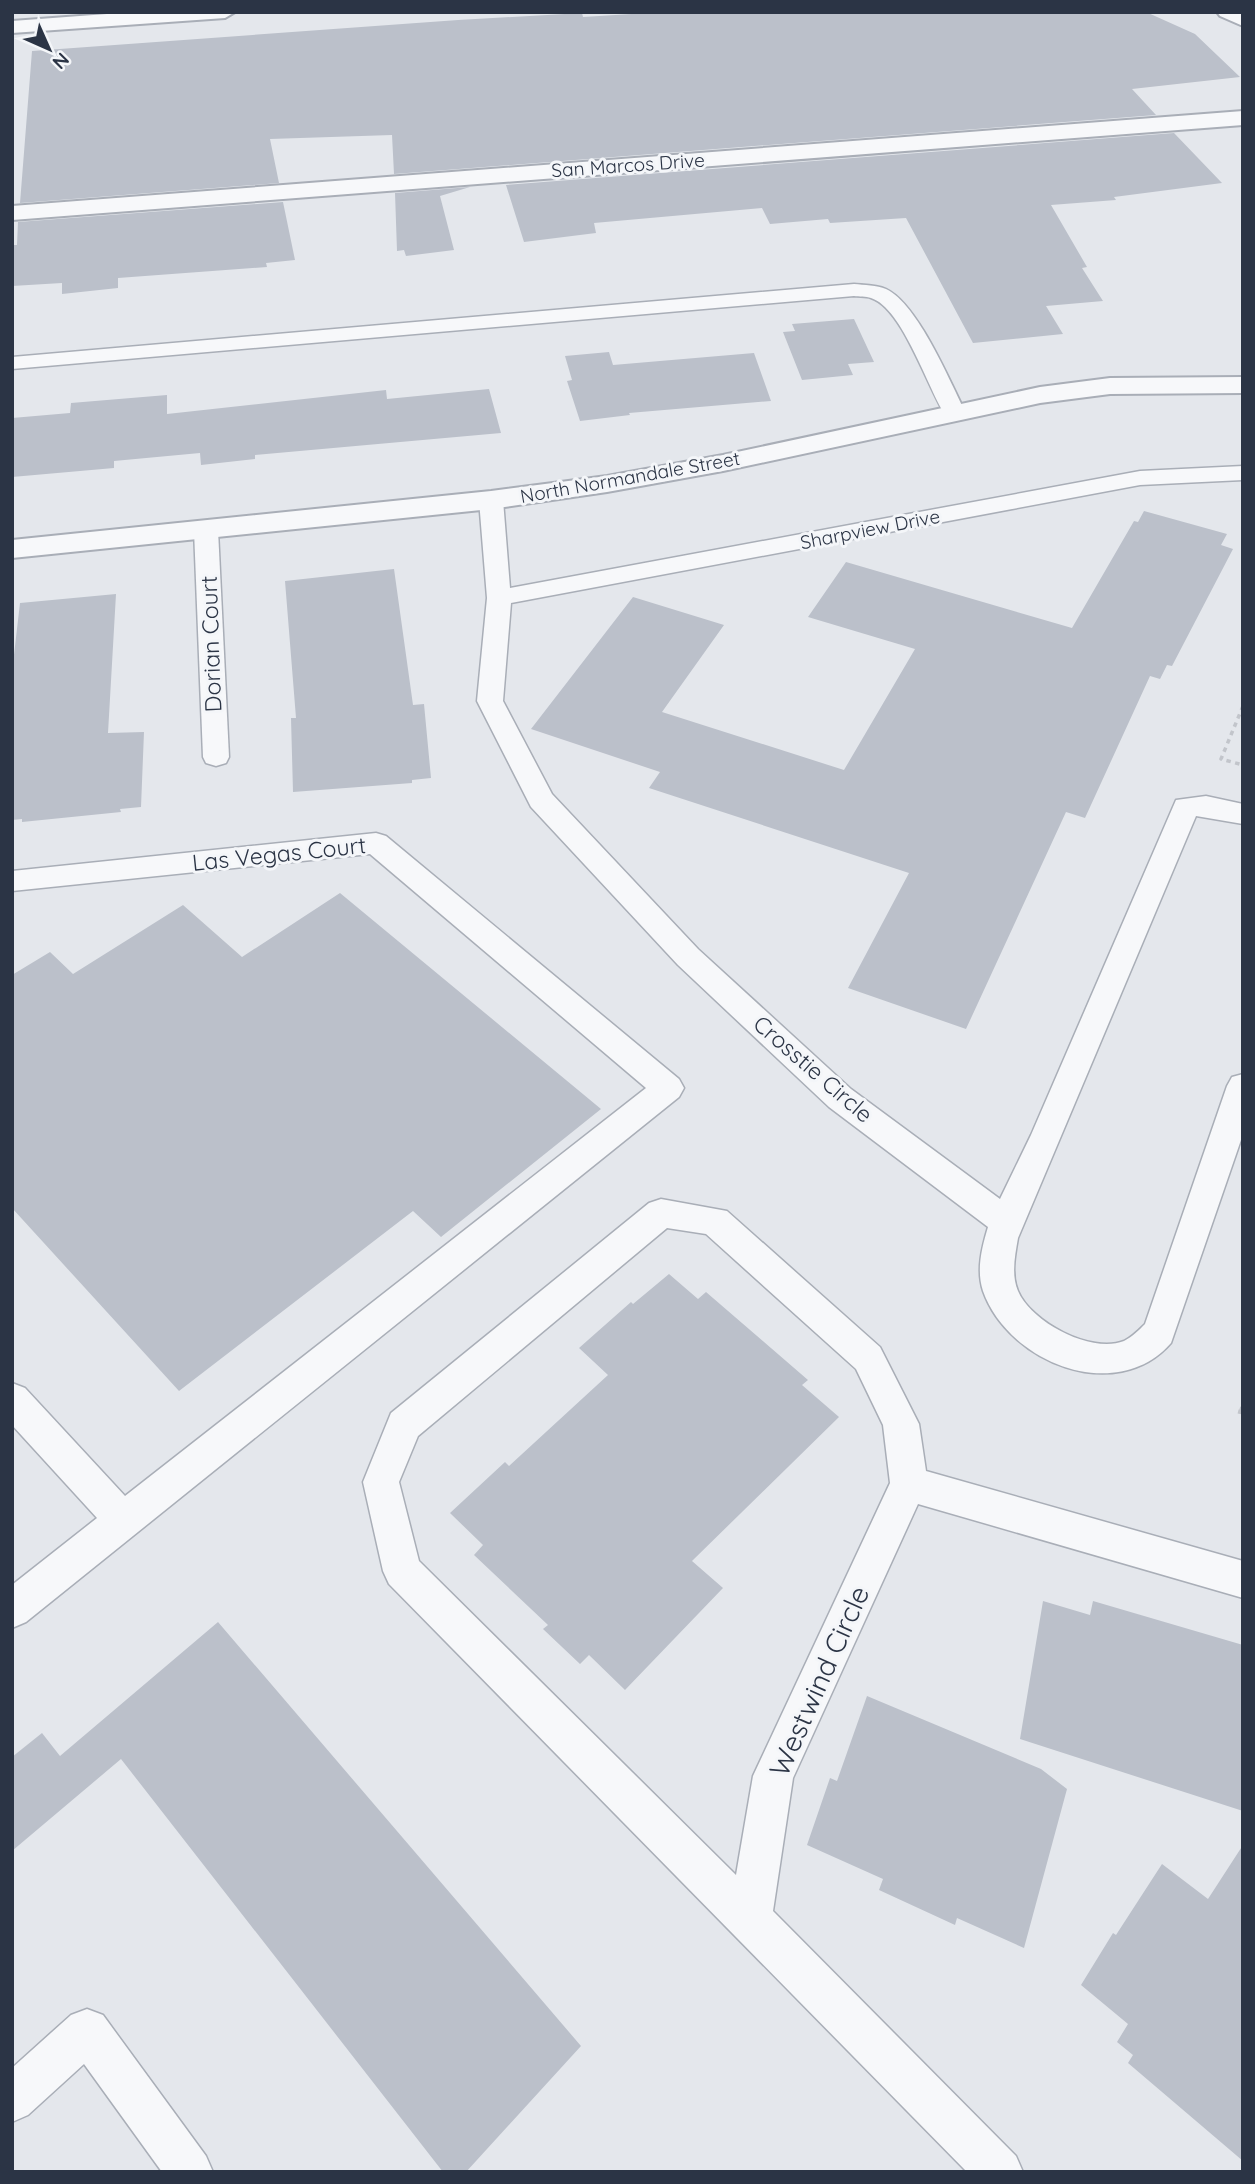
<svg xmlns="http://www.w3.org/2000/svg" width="1255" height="2184" viewBox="0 0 1255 2184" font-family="Quicksand,sans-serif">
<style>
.building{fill:#bbc0ca}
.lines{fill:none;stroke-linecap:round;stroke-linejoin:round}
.service-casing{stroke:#a9aeb7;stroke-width:3}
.minor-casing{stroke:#a9aeb7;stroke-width:4}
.tertiary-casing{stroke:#a9aeb7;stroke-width:4}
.path-far2{stroke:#c2c5cb;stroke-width:3.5;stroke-dasharray:4.5 4.5;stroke-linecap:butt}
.path-far1{stroke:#c2c5cb;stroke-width:4.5;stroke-dasharray:5 5;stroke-linecap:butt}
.path{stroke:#c2c5cb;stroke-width:5;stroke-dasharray:7 7;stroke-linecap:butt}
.service{fill:#f7f8fa;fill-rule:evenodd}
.minor{fill:#f7f8fa;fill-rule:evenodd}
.tertiary{fill:#f7f8fa;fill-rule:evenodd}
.labels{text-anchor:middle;stroke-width:6;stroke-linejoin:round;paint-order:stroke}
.far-street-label{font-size:19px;fill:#2b3445;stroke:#f4f6f9}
.street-label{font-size:23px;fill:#2b3445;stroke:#f4f6f9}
.near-street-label{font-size:28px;fill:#2b3445;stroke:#f4f6f9}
</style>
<rect width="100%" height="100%" fill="#e4e7ec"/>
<g class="building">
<polygon points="663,12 1146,12 1195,34 1240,77 1132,89 1156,115 394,174 392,135 270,139 279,183 20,203 32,51 458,20 582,13 583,17"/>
<polygon points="1174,133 1222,183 1114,197 1116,200 1051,205 1087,267 1082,268 1103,301 1046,306 1063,334 973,343 906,218 830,223 828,219 770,224 762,208 594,223 596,233 524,242 506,185"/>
<polygon points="470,187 440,196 454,250 406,256 404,250 397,251 395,193"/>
<polygon points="283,202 295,260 266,263 267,267 118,278 118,288 62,294 62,283 12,286 12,245 17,245 18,222"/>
<polygon points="854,319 874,362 848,364 853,375 802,380 783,332 795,331 792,324"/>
<polygon points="609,352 613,365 754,353 771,401 629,413 630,415 580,421 567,381 572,380 565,356"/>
<polygon points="489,389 501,433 255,455 255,459 201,465 200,453 114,461 114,468 12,477 12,418 70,413 71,403 167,395 167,414 386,390 387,399"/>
<polygon points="1144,511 1227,534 1221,545 1233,549 1172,666 1167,665 1160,679 1150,676 1085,818 1066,812 966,1029 848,988 909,873 649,788 660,772 531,729 633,597 724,625 662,712 844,770 915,649 808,617 846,562 1072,628 1134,521 1138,522"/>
<polygon points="394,569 413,705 424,704 431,778 412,780 412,783 293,792 291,718 296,718 285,581"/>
<polygon points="116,594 108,733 144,732 141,807 120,809 121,812 22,822 22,819 12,820 12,672 20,603"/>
<polygon points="340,893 601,1109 441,1237 413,1211 179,1391 12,1208 12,975 50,952 73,974 183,905 242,957"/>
<polygon points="669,1274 698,1299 706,1292 808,1380 802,1385 839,1417 692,1561 723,1588 625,1690 589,1655 580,1664 543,1629 548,1625 474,1555 483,1545 450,1513 505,1462 509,1466 608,1375 579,1348 631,1302 633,1304"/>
<polygon points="1043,1601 1090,1615 1093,1601 1243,1645 1243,1811 1020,1739"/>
<polygon points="218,1622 581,2046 466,2172 443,2172 121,1759 12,1851 12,1757 42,1733 60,1756"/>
<polygon points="867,1696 1041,1769 1067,1789 1024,1948 957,1918 955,1925 879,1890 883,1879 807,1845 830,1778 837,1781"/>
<polygon points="1243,1845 1243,2161 1128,2063 1133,2055 1117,2042 1128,2024 1081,1985 1113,1933 1116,1935 1162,1864 1208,1899"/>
</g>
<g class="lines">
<defs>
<g id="service">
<path d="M 854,284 C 864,285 877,285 886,289 C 918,304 950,382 966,413 L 963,418 L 947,418 C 928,390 903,308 871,298 C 866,296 859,297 854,296 L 12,369 L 12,357 Z"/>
<path d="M 1243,466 L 1243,480 L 1140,485 L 511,603 L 503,701 L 552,794 L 698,949 L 851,1089 L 1000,1199 L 1031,1135 L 1176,800 L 1206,796 L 1243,804 L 1243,824 L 1196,816 L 1018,1238 C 1015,1255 1011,1275 1018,1291 C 1031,1322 1091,1354 1124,1341 C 1132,1337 1139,1330 1145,1324 L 1227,1086 L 1232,1077 L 1243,1074 L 1243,1134 L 1171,1343 C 1116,1406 1008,1362 983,1291 C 976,1270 982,1247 988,1227 L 829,1107 L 678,965 L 531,807 L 477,701 L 487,598 L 479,500 L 483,495 L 499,495 L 503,500 L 510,588 L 1140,471 Z"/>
<polygon points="206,523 214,525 218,530 229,757 226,763 216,766 206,763 203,757 194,530 198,525"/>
<polygon points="376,833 386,836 679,1079 684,1088 679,1097 26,1622 12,1628 12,1585 97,1518 12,1425 12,1383 25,1388 125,1496 646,1088 370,854 12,891 12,871"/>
<path d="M 661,1199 L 727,1211 L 880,1347 L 919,1424 L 926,1471 L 1243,1561 L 1243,1598 L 918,1504 L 793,1778 L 773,1911 L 1016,2156 L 1023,2172 L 967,2172 L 389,1584 L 383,1571 L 363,1482 L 391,1413 L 649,1203 ZM 667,1228 L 706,1234 L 856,1369 L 883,1425 L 890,1483 L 753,1776 L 736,1875 L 419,1561 L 399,1482 L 418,1436 Z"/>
<polygon points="87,2009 103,2015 206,2156 213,2172 162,2172 84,2064 28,2115 12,2122 12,2068 71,2015"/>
</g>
<g id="minor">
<polygon points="134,12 235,12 225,18 12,33 12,21"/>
<polygon points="1217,12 1243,12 1243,26 1220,16"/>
<polygon points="1243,111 1243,125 12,220 12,206"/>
</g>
<polygon id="tertiary" points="1243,377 1243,393 1110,394 1040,403 723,471 607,492 491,509 12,558 12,540 491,491 607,476 723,455 1040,387 1110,378"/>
</defs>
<use href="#service" class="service-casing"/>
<use href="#minor" class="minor-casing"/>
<use href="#tertiary" class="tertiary-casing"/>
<polyline class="path-far2" points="1243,706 1221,759 1243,765"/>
<polyline class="path-far1" points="1241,1412 1243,1405"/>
<polyline class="path" points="1240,1414 1241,1410"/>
<use href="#service" class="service"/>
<use href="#minor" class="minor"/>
<use href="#tertiary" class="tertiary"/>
</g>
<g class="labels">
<g class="far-street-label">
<text transform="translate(628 165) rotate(-4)" y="7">San Marcos Drive</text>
<text transform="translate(630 477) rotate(-10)" y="7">North Normandale Street</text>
<text transform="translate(870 529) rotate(-11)" y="7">Sharpview Drive</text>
</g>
<g class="street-label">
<text transform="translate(211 644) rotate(-92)" y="8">Dorian Court</text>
<text transform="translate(279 854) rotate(-6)" y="8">Las Vegas Court</text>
<text transform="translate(813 1069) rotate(41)" y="8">Crosstie Circle</text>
</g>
<g class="near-street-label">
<text transform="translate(819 1681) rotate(-66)" y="10">Westwind Circle</text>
</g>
</g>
<rect width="1255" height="2184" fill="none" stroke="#2b3445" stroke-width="28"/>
<g transform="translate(49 49) rotate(135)" stroke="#f4f6f9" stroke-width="5" paint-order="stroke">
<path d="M0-5L12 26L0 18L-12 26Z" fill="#2b3445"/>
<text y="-10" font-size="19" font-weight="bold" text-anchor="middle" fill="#2b3445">N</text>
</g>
</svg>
